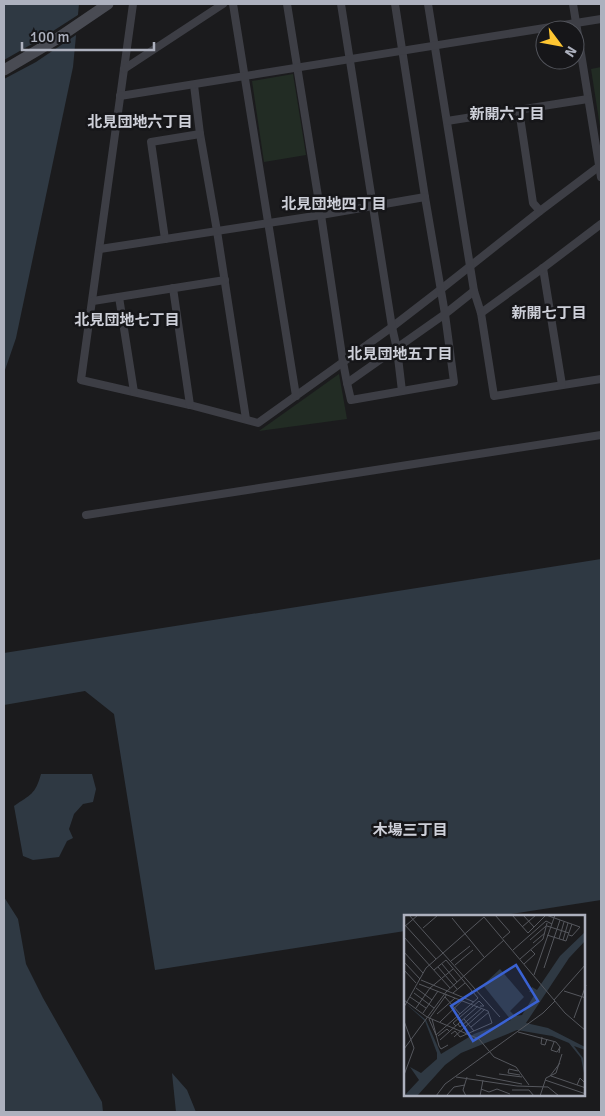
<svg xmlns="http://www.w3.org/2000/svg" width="605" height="1116" viewBox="0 0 605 1116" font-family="Signika,'Noto Sans JP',sans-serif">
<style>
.green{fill:#222c24}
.water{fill:#2f3943}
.pier{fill:#1b1b1d}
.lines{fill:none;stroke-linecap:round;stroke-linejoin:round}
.street{stroke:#3d3e45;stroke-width:8}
.secondary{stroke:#494b53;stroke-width:11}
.labels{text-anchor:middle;stroke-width:5;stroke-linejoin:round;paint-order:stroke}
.neighbourhood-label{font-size:15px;font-weight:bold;fill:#ced0d9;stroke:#161619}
.inset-road{fill:none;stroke:#55575d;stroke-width:1}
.view{fill:#3a62d3;fill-opacity:0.15;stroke:#3a62d3;stroke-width:2.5}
.inset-edge{fill:none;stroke:#adb1be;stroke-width:2.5}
</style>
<rect width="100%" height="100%" fill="#1b1b1d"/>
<g class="green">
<polygon points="601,67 601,133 591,69"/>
<polygon points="293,74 306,155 264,162 252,81"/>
<polygon points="339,374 347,419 259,431"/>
</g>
<g class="water">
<polygon points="4,4 79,4 73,67 16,338 4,373"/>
<polygon points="601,559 601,900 498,916 405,916 405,931 155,970 114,714 85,691 4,705 4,653"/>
<path d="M 41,774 L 92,774 L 96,789 L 93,802 L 83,804 L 74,814 L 69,829 L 73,838 L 67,841 L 59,857 L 33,860 L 23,856 L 14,806 C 31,794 35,795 41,774 Z"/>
<polygon points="4,897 18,919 26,964 43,998 102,1102 103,1112 4,1112"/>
<polygon points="172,1073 187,1090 196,1112 176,1112"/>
</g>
<polygon class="pier" points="81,13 79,33 36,62 4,79 4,60 39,40"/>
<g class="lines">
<g class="street">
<polyline points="133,4 81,380 190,405 258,423 392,327 440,290 540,211 601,165"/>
<polyline points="233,4 296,396"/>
<polyline points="287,4 321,215 343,362 347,383"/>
<polyline points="341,4 392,327 397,349 402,391"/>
<polyline points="395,4 425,197 445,314 454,382 351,400 347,383 445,314 474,291"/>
<polyline points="428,4 474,291 481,313 494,396 601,379"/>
<polyline points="573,4 601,177"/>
<polyline points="124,69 223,4"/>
<polyline points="194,85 200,134 217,231 246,419"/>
<polyline points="120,96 601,19"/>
<polyline points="519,110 533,203 540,211"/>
<polyline points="447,121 588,99"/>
<polyline points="165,239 151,142 200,134"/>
<polyline points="100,249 321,215 425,197"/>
<polyline points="543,268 562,385"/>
<polyline points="173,288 190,405"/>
<polyline points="119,297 134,392"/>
<polyline points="93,301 225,280"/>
<polyline points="481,313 543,268 601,224"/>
<polyline points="86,515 601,435"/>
</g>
<polyline class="secondary" points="4,70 55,40 108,4"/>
</g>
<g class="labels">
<g class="neighbourhood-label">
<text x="507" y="119">新開六丁目</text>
<text x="140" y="127">北見団地六丁目</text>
<text x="334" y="209">北見団地四丁目</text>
<text x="549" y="318">新開七丁目</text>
<text x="127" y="325">北見団地七丁目</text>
<text x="400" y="359">北見団地五丁目</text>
<text x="410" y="835">木場三丁目</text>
</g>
</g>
<g transform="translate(404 915)">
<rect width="181" height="181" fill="#1b1b1d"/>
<path d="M 181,17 L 181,26 L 165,43 L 122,108 L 144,113 L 181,132 L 181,135 L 170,131 L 179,143 L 181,163 L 177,143 L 165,128 L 148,121 L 113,115 L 57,138 L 41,150 L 13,181 L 0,181 L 15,165 L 6,152 L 17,158 L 33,144 L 33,138 L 21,106 L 0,87 L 22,105 L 37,139 L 70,119 L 107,105 L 79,70 L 96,54 L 120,82 L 106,96 L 111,101 L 118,100 L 131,79 L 129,76 L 125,77 L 128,72 L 133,75 L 156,41 Z" fill="#2f3943"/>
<path class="inset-road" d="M 5,0 L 96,102M 91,0 L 106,17 L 99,23M 108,0 L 124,18 L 142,0M 119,0 L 130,12M 142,0 L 176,12 L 168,21 L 165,20M 48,3 L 80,42M 0,9 L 32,44M 143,11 L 165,18M 0,12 L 14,0M 118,12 L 132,0M 19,13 L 34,0M 143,20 L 162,26 L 168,9M 0,22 L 46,73M 155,24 L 160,7M 126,25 L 142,11M 159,25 L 164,8M 129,28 L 141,18M 109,35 L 142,6 L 148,9M 0,37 L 19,58M 116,44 L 139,24 L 143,8M 42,45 L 74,83 L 32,120 L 25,104 L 43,79M 47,46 L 66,31M 0,47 L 16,64M 38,49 L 53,67M 120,49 L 131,39 L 127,35M 51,50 L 69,35M 34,52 L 53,74M 140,53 L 156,5M 0,55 L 12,68M 30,55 L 42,45M 130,60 L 151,0M 17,65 L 70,87M 15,69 L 84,96 L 88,108 L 56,122 L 51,116 L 47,119M 12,73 L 28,85M 160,76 L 182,83M 10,78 L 30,93M 49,78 L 61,68M 6,82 L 22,93M 41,82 L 56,99M 0,85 L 23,102 L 75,124 L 90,142 L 112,152 L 125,170M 150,85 L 182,49M 0,92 L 22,53 L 80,2 L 161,98 L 182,116M 12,93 L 26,73 L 49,54M 19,98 L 34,76M 33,99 L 51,83M 170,103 L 182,70M 28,104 L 35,131 L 37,134 L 44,130M 60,104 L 70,116M 0,106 L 10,133 L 0,160M 36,107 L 68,76M 54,109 L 56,112 L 78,93M 52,111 L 49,108 L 75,86 L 80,91 L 76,91M 67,112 L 85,97M 114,117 L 152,127 L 156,132 L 155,138M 34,121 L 43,114 L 46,117M 50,122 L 81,94M 138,122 L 137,129 L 141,130 L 143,124M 36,125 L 74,91M 150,127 L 147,135 L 153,137 L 156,132M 0,134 L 42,77 L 100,25M 114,156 L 105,154 L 104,158 L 116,160M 95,159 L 118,162M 72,160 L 118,169M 146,161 L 156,148M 147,161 L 182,173M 52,162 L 113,171 L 144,172 L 155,181M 141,165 L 182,179M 173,170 L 176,163 L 182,169M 77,174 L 85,177 L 93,174 L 106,179M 108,175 L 125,175 L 130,181M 43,180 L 50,172 L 61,170M 32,181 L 41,169 L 139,98 L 151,86M 62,181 L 59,175 L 63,162M 76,181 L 79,165M 136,181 L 142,163 L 152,158 L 158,139"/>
<path class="view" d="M 112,50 L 134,86 L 69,126 L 47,91 Z"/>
<rect width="181" height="181" class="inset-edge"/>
</g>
<rect width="605" height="1116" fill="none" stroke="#adb1be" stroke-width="10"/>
<g transform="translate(560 45) rotate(122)"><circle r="24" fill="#161619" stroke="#52545b"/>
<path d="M0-4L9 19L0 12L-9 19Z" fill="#fec632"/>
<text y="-8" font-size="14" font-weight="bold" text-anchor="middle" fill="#adb1be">N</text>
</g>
<path d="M22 42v8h132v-8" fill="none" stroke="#adb1be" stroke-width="2.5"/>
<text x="30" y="42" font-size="15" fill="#adb1be" stroke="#161619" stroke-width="4" paint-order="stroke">100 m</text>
</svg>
